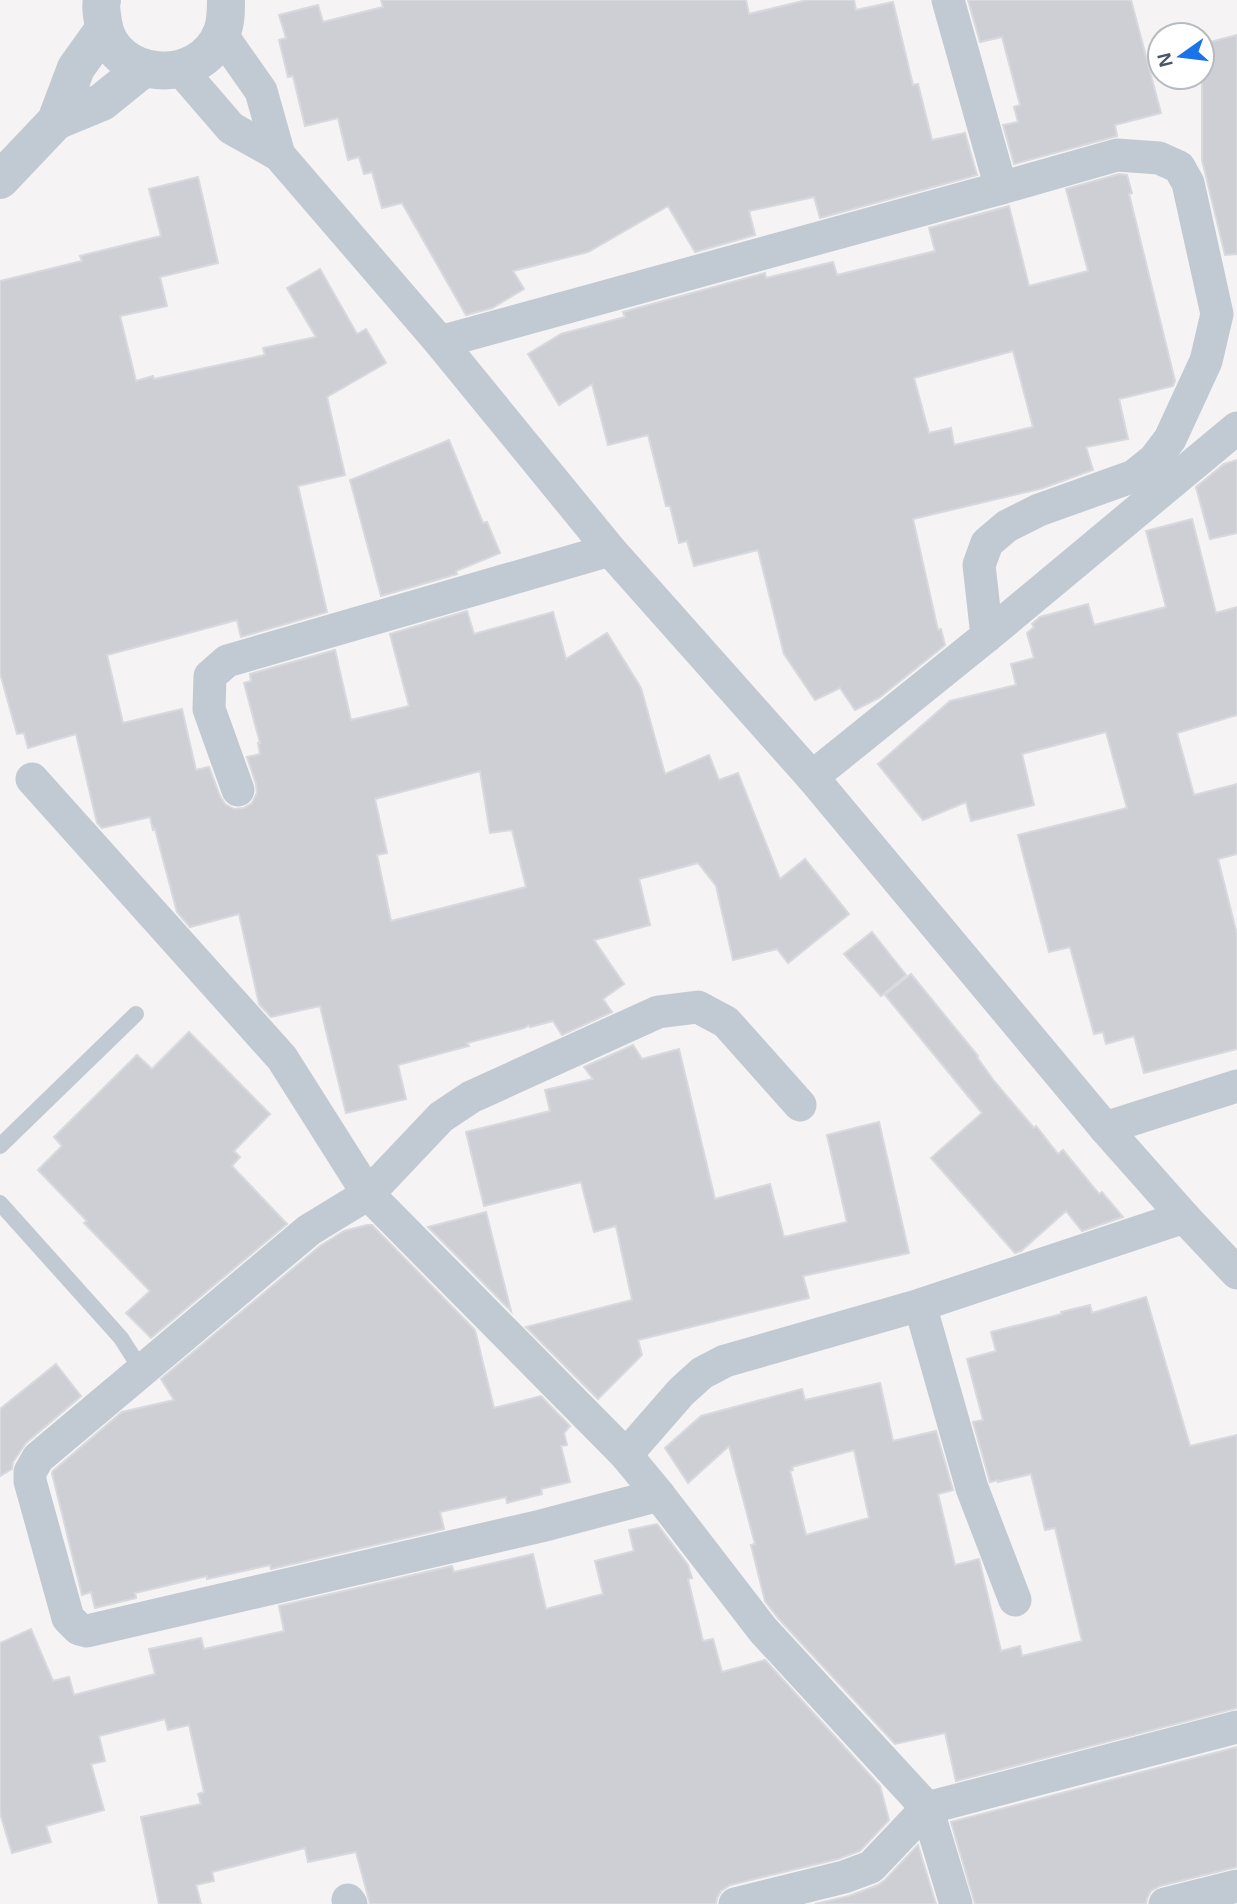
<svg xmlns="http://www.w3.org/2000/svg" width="1237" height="1904" viewBox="0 0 1237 1904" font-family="Arial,sans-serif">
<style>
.building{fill:#cdcfd5;stroke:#d7d9de;stroke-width:2;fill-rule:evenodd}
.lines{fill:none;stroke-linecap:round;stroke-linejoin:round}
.service{stroke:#c1cad2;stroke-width:16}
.minor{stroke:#c1cad2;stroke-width:33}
.tertiary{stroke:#c1cad2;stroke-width:38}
</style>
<rect width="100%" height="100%" fill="#f5f3f3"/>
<g class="building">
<polygon points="381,0 746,0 749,14 807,0 854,0 856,10 893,2 913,85 918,84 932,140 965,133 977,175 820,218 814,197 749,211 755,235 695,252 668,206 588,252 513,271 524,289 492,308 466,315 402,203 382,208 372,172 364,174 359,157 348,160 338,118 305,126 293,76 288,77 279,40 286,38 279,15 318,5 323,22 383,7"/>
<polygon points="968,0 1131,0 1161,113 1115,125 1117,136 1014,164 1003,125 1018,122 1014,107 1020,105 1002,37 980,42"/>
<polygon points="1237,35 1237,254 1225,255 1202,160 1202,44"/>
<path d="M 1119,174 L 1127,175 L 1132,193 L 1129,194 L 1175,381 L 1173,386 L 1119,399 L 1128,439 L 1086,447 L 1093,470 L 1043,488 L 913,519 L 938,630 L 941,629 L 945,645 L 879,698 L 855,710 L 840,688 L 815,700 L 784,654 L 758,550 L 694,566 L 687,541 L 679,543 L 670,506 L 666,506 L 648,435 L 608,445 L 592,384 L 559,405 L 528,354 L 561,334 L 625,317 L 623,312 L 765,273 L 766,278 L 833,262 L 837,275 L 935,251 L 929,228 L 1009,206 L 1029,286 L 1088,271 L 1066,189 ZM 1013,351 L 1033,427 L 954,445 L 951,428 L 929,433 L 914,378 Z"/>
<path d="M 198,177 L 218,263 L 160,277 L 167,306 L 120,316 L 136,381 L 153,376 L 154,379 L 265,355 L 263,348 L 316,337 L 287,288 L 320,269 L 357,334 L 366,329 L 386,363 L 327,397 L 345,475 L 298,486 L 327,612 L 241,637 L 237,620 L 107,655 L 123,723 L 182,709 L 196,770 L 209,767 L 220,796 L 225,804 L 234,809 L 244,808 L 252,803 L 257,793 L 256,784 L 247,757 L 260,754 L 258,743 L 260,743 L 244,683 L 251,681 L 250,674 L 335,650 L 351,720 L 409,706 L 390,634 L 467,611 L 474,634 L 553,612 L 566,659 L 607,633 L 641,688 L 665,774 L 709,755 L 719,780 L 738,773 L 780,879 L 805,859 L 849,914 L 788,963 L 777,949 L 733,960 L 716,886 L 698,863 L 639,879 L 650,925 L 594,940 L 624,984 L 603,999 L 612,1012 L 562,1035 L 553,1021 L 530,1027 L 529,1025 L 524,1028 L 467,1043 L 469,1046 L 398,1065 L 406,1099 L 346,1113 L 320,1006 L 271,1017 L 259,1004 L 239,914 L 190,927 L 177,912 L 155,829 L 153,830 L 150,817 L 102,828 L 97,823 L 76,734 L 28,748 L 24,733 L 17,734 L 0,673 L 0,281 L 82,261 L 80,256 L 161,236 L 149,189 ZM 480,771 L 490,833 L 512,830 L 526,887 L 391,921 L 377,855 L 387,853 L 375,799 Z"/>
<polygon points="449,440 483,523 487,522 500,553 456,571 457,574 381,596 350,480"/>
<polygon points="1237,460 1237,533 1210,539 1196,487 1224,464"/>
<polygon points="1192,519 1216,613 1237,607 1237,715 1177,733 1194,795 1237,784 1237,854 1218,859 1237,934 1237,1049 1144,1073 1134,1036 1106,1044 1103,1032 1094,1034 1070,947 1049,952 1018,835 1127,808 1106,732 1022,754 1034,805 971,821 966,802 923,820 878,764 950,701 1016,685 1011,664 1034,658 1027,633 1034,627 1032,624 1040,617 1088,604 1094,625 1166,607 1146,531"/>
<polygon points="872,932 906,975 881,996 844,954"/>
<polygon points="911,974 978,1056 977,1057 994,1081 1034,1128 1036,1126 1058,1154 1063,1150 1099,1194 1102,1192 1123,1217 1082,1231 1066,1211 1021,1251 1015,1253 931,1158 982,1113 885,995"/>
<polygon points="189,1032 270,1114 234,1151 240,1157 232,1166 287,1224 151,1338 126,1313 150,1291 84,1223 87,1221 38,1170 62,1146 54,1137 137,1055 152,1069"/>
<polygon points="633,1045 642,1059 679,1049 715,1199 770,1184 784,1237 847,1222 827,1135 879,1122 909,1253 803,1276 809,1298 638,1340 642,1355 598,1399 526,1327 632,1300 616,1226 594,1232 581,1182 484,1206 466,1132 550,1111 545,1090 593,1079 584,1067"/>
<polygon points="486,1212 511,1311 428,1227"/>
<polygon points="367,1225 372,1225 475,1330 494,1408 541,1396 570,1426 564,1433 567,1445 561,1446 570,1482 541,1489 542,1494 507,1503 506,1497 440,1512 444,1529 271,1569 270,1565 207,1579 207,1576 135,1593 136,1598 95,1608 91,1592 82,1595 52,1473 53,1471 122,1412 174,1400 161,1379 320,1246 344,1231"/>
<path d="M 1146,1297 L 1190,1446 L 1237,1435 L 1237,1708 L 956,1781 L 945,1733 L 895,1744 L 778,1618 L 765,1601 L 751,1545 L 755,1544 L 729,1446 L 688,1483 L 665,1448 L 701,1416 L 802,1389 L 805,1400 L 880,1383 L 893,1441 L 936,1431 L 953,1490 L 938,1494 L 955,1565 L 979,1559 L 1001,1651 L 1020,1646 L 1022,1656 L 1082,1641 L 1055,1528 L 1045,1530 L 1031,1474 L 998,1482 L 998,1480 L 990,1482 L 973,1422 L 983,1420 L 967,1359 L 996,1351 L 991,1332 L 1062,1314 L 1061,1312 L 1090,1305 L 1092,1313 ZM 854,1450 L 869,1518 L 806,1535 L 790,1471 L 793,1470 L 792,1467 Z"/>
<polygon points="56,1364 81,1396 26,1443 13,1462 12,1469 0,1476 0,1409"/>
<polygon points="657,1524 688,1565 692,1578 688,1579 703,1641 713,1639 722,1672 765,1660 880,1786 889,1820 860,1851 838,1859 730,1885 721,1891 717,1898 716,1904 370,1904 356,1852 308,1862 305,1848 212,1872 214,1881 196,1885 201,1904 159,1904 141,1817 201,1804 198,1794 204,1792 189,1725 168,1730 165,1719 99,1736 105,1761 91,1764 104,1810 46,1826 51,1842 12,1853 0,1813 0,1643 31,1629 53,1681 69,1677 74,1695 155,1674 149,1649 201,1638 204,1649 284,1631 279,1606 452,1566 454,1572 533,1554 546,1609 603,1594 595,1561 634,1551 629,1530"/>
<polygon points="1237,1747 1237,1867 1160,1886 1151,1891 1147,1898 1146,1904 975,1904 951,1822"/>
<polygon points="918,1845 936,1904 815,1904 849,1896 878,1885 885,1880"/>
</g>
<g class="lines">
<g class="service">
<polyline points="0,1146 136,1014"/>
<polyline points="0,1203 121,1338 142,1371"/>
</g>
<g class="minor">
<polyline points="948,0 1001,188"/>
<polyline points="221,34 261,91 279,155"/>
<polyline points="180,69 231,128 279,155 440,342 610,550 812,777 1105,1128 1184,1217 1237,1273"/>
<polyline points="440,342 1001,188 1117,155 1159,158 1179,167 1188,183 1217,314 1206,361 1170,439 1154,460 1134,476 1039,510 1007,526 987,543 979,565 987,636"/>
<polyline points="812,777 987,636 1237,428"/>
<polyline points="32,779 282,1058 368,1194 626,1455 659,1495 763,1630 927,1808 956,1904"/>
<polyline points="238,790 209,709 210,676 227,661 610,550"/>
<polyline points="1105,1128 1237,1086"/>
<polyline points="920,1305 972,1488 1015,1600"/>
<polyline points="626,1455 681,1392 702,1373 725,1361 920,1305 1184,1217"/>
<polyline points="659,1495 541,1526 87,1631 79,1629 68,1618 30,1481 30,1472 38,1458 309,1230 368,1194 441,1117 471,1097 658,1012 698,1007 726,1022 800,1105"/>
<polyline points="348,1900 351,1904"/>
<polyline points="735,1904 844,1877 871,1867 927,1808 1237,1727"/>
<polyline points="1165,1904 1237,1886"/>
</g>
<g class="tertiary">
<path d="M 102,0 C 100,7 102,14 103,22 C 111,80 200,89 222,32 C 226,22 226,11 226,0"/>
<polyline points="56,121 102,102 144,68"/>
<polyline points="0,180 56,121 76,68 104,29"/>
</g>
</g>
<g transform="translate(1181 56) rotate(256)"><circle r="33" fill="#ffffff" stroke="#b7bbc0" stroke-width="2"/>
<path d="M0-5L12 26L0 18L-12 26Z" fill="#1a73e8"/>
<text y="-10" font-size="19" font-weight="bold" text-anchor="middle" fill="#4a5661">N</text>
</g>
</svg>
